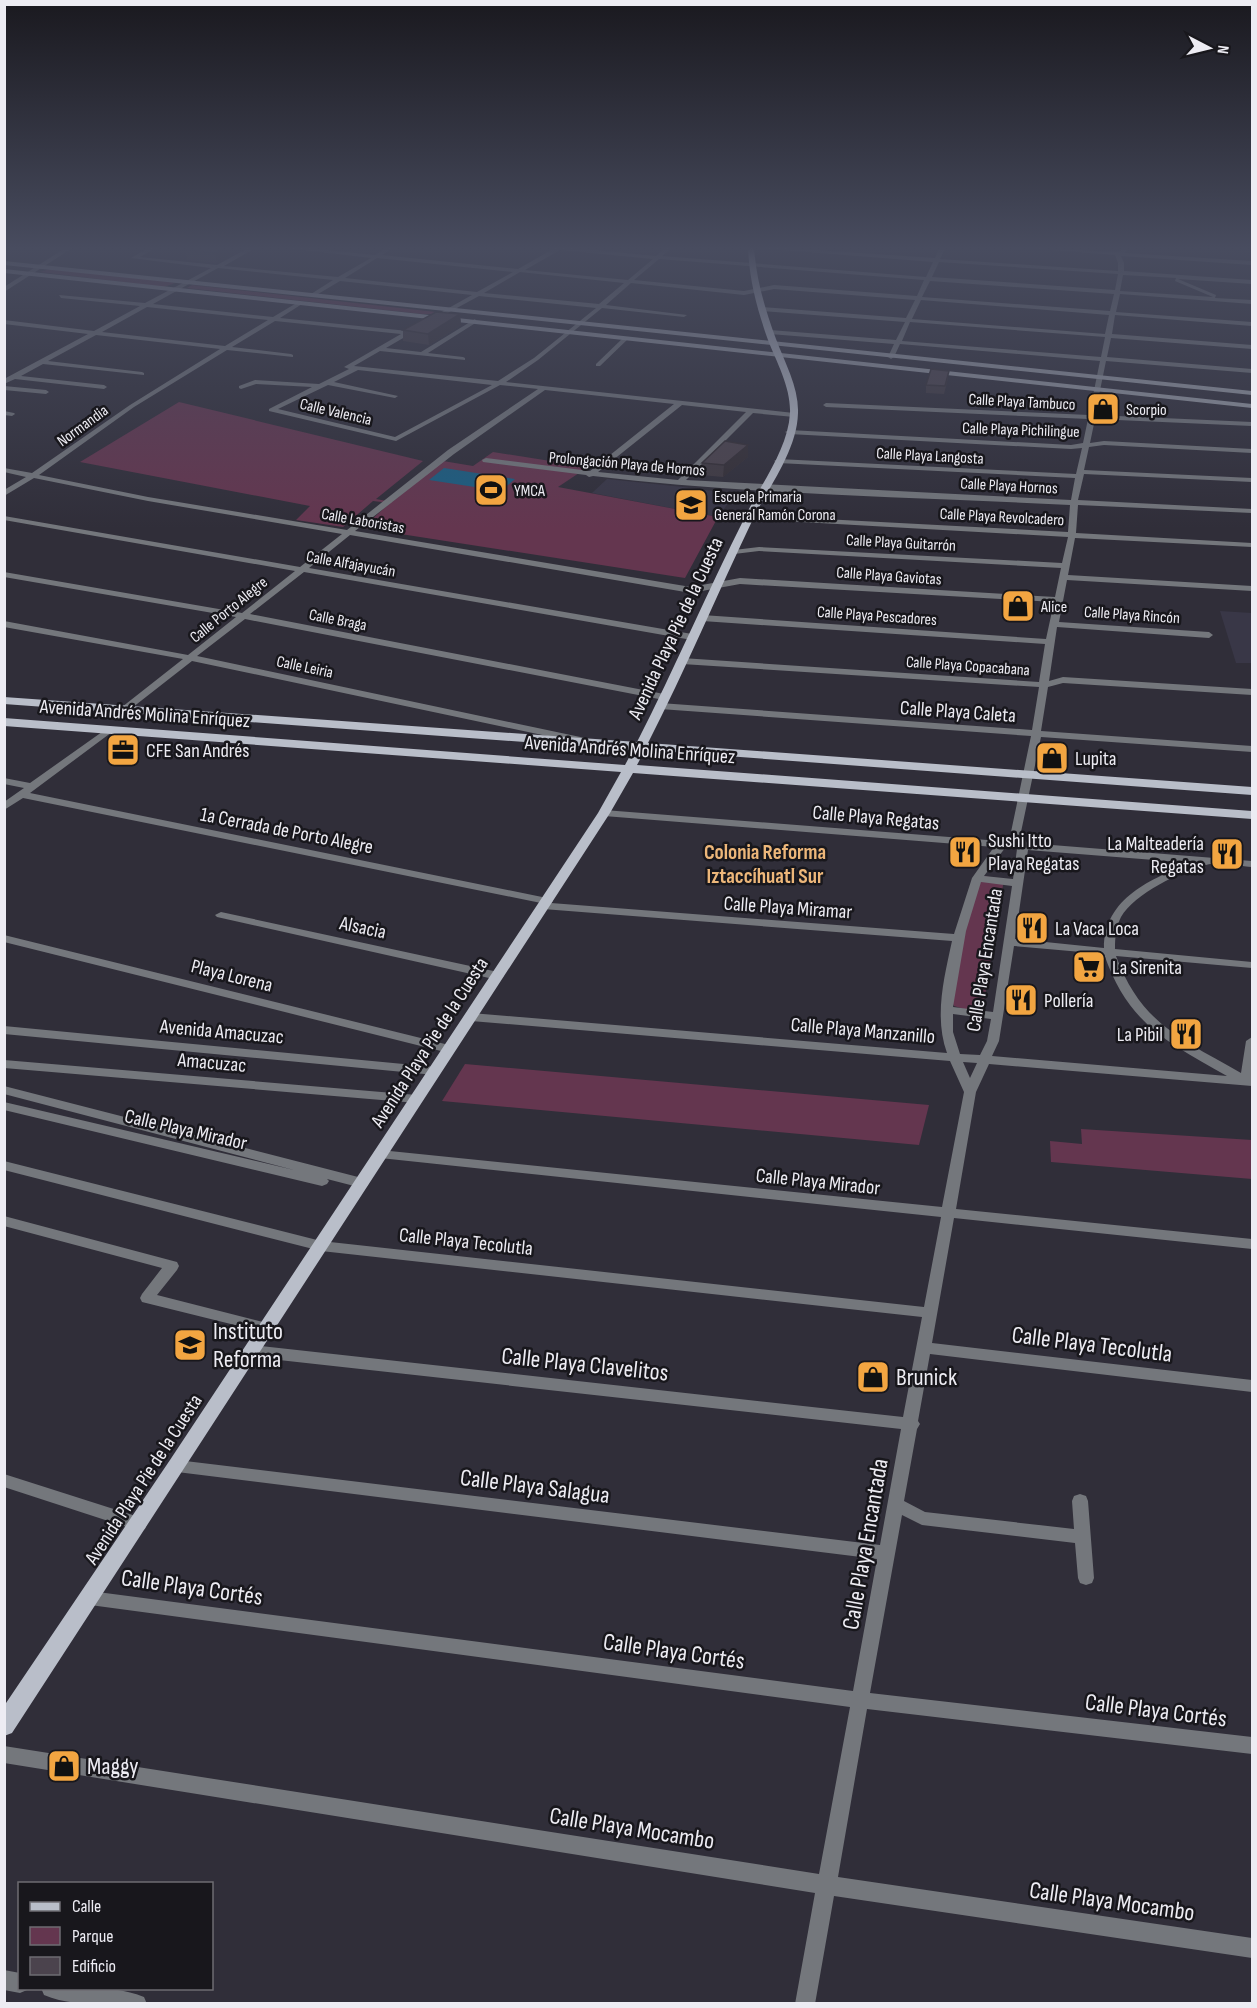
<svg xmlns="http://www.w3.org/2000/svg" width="1257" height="2008" viewBox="0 0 1257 2008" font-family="'Sofia Sans Condensed',sans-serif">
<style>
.built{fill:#393747}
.green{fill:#64364f}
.water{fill:#1b5e82}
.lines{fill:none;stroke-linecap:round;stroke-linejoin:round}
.street{fill:#74777c;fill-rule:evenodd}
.secondary{fill:#9b9fa8;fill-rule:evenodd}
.primary{fill:#b9bec9;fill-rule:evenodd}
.wall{fill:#403a42}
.shaded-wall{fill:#342f36}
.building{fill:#4b434d;stroke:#342f36;stroke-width:1.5}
.labels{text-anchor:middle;stroke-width:5;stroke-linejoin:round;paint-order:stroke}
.far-street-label{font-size:16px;fill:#edecf3;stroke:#18171c}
.far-poi-label{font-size:16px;fill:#edecf3;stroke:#18171c;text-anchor:start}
.street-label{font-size:20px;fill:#edecf3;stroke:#18171c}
.poi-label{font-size:20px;fill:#edecf3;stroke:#18171c;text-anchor:start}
.neighbourhood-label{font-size:21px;font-weight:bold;fill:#edb77a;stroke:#18171c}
.near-poi-label{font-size:24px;fill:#edecf3;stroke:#18171c;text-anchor:start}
.near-street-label{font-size:24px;fill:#edecf3;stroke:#18171c}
</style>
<rect width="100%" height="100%" fill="#302e39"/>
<g class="built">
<polygon points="607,479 683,487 735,494 718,517 592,493"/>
<polygon points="1220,611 1252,613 1252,663 1236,663"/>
</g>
<g class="green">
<polygon points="50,269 171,282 175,283 164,287 40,272"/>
<polygon points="192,285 436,312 433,314 422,314 187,288"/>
<polygon points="179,402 423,461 376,499 392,502 443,461 473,466 493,452 588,467 558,487 718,517 685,578 362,528 390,503 373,501 343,527 296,520 310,506 80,462"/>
<polygon points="983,876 1004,879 983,1008 967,1010 954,1006 951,1000 967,915"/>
<polygon points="465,1064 929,1105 919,1145 442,1101"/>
<polygon points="1081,1129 1252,1140 1252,1179 1051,1162 1050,1141 1082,1144"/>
</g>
<polygon class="water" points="444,468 515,479 501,491 429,480"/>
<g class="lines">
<g class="street">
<polygon points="67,247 74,247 4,292 4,287"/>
<path d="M 150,247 L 157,247 L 140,257 L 217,265 L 250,247 L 257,247 L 224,266 L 338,277 L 371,258 L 278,247 L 297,247 L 375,255 L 388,247 L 395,247 L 382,255 L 518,269 L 553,249 L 542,247 L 563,247 L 656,256 L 667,247 L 673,247 L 662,256 L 926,277 L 933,262 L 744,247 L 770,247 L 935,258 L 940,247 L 946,247 L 940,259 L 1118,271 L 1118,263 L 1115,255 L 1012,247 L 1117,252 L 1121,251 L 1122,247 L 1128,247 L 1125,253 L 1252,261 L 1252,265 L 1121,256 L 1124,263 L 1124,271 L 1252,280 L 1252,284 L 1178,279 L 1216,295 L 1215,298 L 1252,300 L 1252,304 L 1120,294 L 1116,312 L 1252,322 L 1252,326 L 1115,315 L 1112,334 L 1252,345 L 1252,349 L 1111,338 L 1107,357 L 1252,369 L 1252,373 L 1106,361 L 1095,415 L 1252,422 L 1252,426 L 1095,419 L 1090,443 L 1104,441 L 1252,449 L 1252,453 L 1104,445 L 1089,447 L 1084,470 L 1252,478 L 1252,482 L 1084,474 L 1078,500 L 1252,509 L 1252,513 L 1078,505 L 1076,533 L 1252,543 L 1252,547 L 1075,538 L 1068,575 L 1252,586 L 1252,591 L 1067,580 L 1059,622 L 1209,632 L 1213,635 L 1209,638 L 1057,627 L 1049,681 L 1063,677 L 1252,689 L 1252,695 L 1063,683 L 1048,687 L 1041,731 L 1252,746 L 1252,752 L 1041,737 L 1021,832 L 1027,843 L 1252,861 L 1252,867 C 1239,866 1219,861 1206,865 C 1181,871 1134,894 1121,917 C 1116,927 1115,937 1115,949 L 1252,962 L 1252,968 L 1116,956 C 1141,1024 1182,1039 1241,1073 L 1246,1041 L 1252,1037 L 1252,1086 L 989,1064 L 976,1092 L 956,1209 L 1252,1239 L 1252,1249 L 954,1218 L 932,1343 L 1252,1380 L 1252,1392 L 930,1354 L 918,1421 L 920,1424 L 917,1429 L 904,1501 L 925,1512 L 1074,1529 L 1072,1501 L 1074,1496 L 1080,1494 L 1086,1496 L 1088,1501 L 1094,1578 L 1092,1583 L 1086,1585 L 1080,1583 L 1078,1578 L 1075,1543 L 922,1525 L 902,1515 L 870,1693 L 1252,1737 L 1252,1754 L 867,1709 L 838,1877 L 1252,1938 L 1252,1958 L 834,1896 L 815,2004 L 795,2004 L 815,1893 L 4,1763 L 4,1746 L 819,1874 L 850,1707 L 90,1605 L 84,1603 L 81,1598 L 84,1593 L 90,1591 L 853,1691 L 877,1559 L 177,1472 L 171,1471 L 169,1466 L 171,1461 L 177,1460 L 880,1545 L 901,1429 L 252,1357 L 247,1355 L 244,1351 L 247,1347 L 252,1345 L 903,1417 L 922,1317 L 321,1251 L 4,1170 L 4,1161 L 321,1241 L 924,1307 L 941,1217 L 380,1158 L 375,1157 L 373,1154 L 375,1151 L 380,1150 L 942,1207 L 964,1092 L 950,1061 L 471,1021 L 465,1017 L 471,1013 L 947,1053 C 934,1017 944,978 952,941 L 543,909 L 537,906 L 541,903 L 23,798 L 4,810 L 4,802 L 24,788 L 4,784 L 4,778 L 30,783 L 109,727 L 114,730 L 112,732 L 30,793 L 547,898 L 551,899 L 553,901 L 551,903 L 954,934 L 972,878 L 994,847 L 604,816 L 599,813 L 604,810 L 1000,841 L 1005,839 L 1016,842 L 1011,832 L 1031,736 L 660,709 L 655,706 L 660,703 L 1032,730 L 1039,687 L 682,664 L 677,661 L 682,658 L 1039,682 L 1045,644 L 702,621 L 698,618 L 702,615 L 1046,639 L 1054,602 L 740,584 L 691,593 L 350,535 L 309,568 L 692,634 L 696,637 L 692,640 L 304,572 L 250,614 L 664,694 L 669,697 L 664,700 L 245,619 L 197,656 L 585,738 L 590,741 L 585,744 L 192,661 L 128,711 L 122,711 L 122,707 L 183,659 L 4,627 L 4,621 L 188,655 L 236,617 L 4,577 L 4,572 L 242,613 L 295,571 L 4,520 L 4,516 L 300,567 L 342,534 L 148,501 L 34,478 L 4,496 L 4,490 L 26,477 L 4,472 L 4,468 L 32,473 L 130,405 L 220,349 L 96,335 L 48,361 L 142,372 L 144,373 L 144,375 L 43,364 L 21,376 L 104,385 L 107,387 L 104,389 L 15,379 L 4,384 L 4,379 L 88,334 L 4,324 L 4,320 L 94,331 L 140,306 L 61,298 L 59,295 L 145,303 L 211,268 L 131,258 ZM 560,250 L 653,259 L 628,280 L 525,270 ZM 377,258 L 513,272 L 477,292 L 345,278 ZM 659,259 L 924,280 L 917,296 L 774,285 L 744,291 L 634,280 ZM 939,262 L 1118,274 L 1115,290 L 932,277 ZM 218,268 L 333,280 L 311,294 L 313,297 L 340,281 L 472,295 L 429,319 L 431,322 L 479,296 L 596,308 L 534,358 L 498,381 L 354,366 L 380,351 L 465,360 L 465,358 L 463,357 L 428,353 L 477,322 L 475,319 L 421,352 L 386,348 L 410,334 L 408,331 L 280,318 L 302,304 L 300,301 L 273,317 L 153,304 ZM 520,272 L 624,283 L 599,304 L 484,293 ZM 1123,275 L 1176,278 L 1175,281 L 1213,297 L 1120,291 ZM 930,281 L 1114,294 L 1110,311 L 922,297 ZM 631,283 L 744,295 L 774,289 L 915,300 L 906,318 L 761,307 L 758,309 L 761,311 L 905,322 L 896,340 L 770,330 L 767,332 L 770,334 L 894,344 L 888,357 L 891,359 L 894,357 L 900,344 L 1100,361 L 1089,415 L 826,403 L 823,405 L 826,407 L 1088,419 L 1083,443 L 1071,445 L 789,430 L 785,432 L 789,434 L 1071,449 L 1082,448 L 1076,474 L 778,459 L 774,461 L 778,463 L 1075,478 L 1071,500 L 686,480 L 753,413 L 794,417 L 797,415 L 794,413 L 506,382 L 538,360 L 602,308 L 684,317 L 687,315 L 606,305 ZM 921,300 L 1109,315 L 1105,334 L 912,319 ZM 147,307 L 268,320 L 225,346 L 102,332 ZM 275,321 L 401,334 L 344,367 L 349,369 L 319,384 L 255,380 L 239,386 L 239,388 L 241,389 L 256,384 L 312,387 L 269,409 L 269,411 L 396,441 L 500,385 L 538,389 L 448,450 L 347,530 L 148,497 L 39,475 L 134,407 L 227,350 L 293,357 L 293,355 L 291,354 L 232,347 ZM 910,322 L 1105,337 L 1101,357 L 902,341 ZM 358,370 L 492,385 L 395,437 L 278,409 L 328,385 L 395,398 L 398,396 L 334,382 ZM 545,390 L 674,404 L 590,471 L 486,458 L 482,460 L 483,462 L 586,475 L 589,477 L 593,476 C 751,495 911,497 1070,505 L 1068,532 L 750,515 L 746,517 L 750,519 L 1068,537 L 1062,563 L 759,547 L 734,550 L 730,552 L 734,554 L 759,551 L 1061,568 L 1055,597 L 740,578 L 691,587 L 355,531 L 454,454 ZM 682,405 L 746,412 L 678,480 L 598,472 ZM 1005,848 L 1017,849 L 1013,879 L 984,876 ZM 1028,850 L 1192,863 C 1152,878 1104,898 1104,948 L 1015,939 ZM 981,882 L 1012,886 L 993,1012 L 953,1007 L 966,931 ZM 1014,946 L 1104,954 C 1128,1024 1167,1042 1227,1076 L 992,1056 L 999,1041 ZM 953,1014 L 991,1019 L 987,1041 L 980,1055 L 960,1054 L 953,1032 ZM 963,1062 L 977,1063 L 970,1078 Z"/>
<polygon points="624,337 629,338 600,366 596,366 596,364"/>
<polygon points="4,386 46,390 49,392 46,394 4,390"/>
<polygon points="4,411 14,413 15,414 12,416 4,415"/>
<polygon points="221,912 498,972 504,976 498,980 217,917 215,915"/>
<polygon points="4,935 449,1045 455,1049 449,1053 4,942"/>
<polygon points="4,1026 435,1067 441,1071 435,1075 4,1034"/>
<polygon points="4,1060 417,1095 423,1099 417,1103 4,1068"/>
<polygon points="4,1086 362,1178 367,1180 369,1183 367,1186 362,1188 327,1179 329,1181 327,1184 322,1186 4,1110 4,1102 294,1170 4,1094"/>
<polygon points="4,1216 177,1262 179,1266 177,1270 157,1295 267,1323 272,1324 274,1328 272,1332 267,1333 142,1302 140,1298 142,1294 162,1268 4,1226"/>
<polygon points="4,1474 145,1519 147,1524 145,1529 139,1531 4,1487"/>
<polygon points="4,1970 20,1973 20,1988 28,1988 27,1990 20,1993 4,1990"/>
<path d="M 41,1988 C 74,1988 113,1984 144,1997 L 147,2004 C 114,2004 75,2008 44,1995 Z"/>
</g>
<g class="secondary">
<polygon points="4,261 1252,391 1252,395 4,265"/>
<polygon points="4,269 1252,404 1252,408 4,273"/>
</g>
<path class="primary" d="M 748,247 L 754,247 C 756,279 765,309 776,339 C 785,363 799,388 798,413 C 797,450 770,485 754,517 C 718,592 686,669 648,743 L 1252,787 L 1252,795 L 645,750 L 637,765 L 1252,811 L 1252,819 L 633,773 L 610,813 L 12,1733 L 4,1736 L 4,1706 L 170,1460 L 598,813 L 621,772 L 4,726 L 4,718 L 625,765 L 633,750 L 4,704 L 4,697 L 637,742 C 675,668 707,592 745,517 C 760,485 788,450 790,413 C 791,388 777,363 768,340 C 757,309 749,279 748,247 Z"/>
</g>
<g class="wall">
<polygon points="192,247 230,247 231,255 217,263 187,260 186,250"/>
<polygon points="460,314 461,325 429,345 403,341 403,330"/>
<polygon points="948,378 944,394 926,393 926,385"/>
<polygon points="748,445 748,457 723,477 701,475 702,463"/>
</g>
<g class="shaded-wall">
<polygon points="227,247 230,247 231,255 217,263 215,253"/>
<polygon points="460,314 461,325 429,345 428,334"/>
<polygon points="748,445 748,457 723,477 724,465"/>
</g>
<g class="building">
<polygon points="192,247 227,247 215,253 186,250"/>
<polygon points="436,312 460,314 428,334 403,330"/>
<polygon points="931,369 949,371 945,386 926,385"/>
<polygon points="725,441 748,445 724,465 702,463"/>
</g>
<linearGradient id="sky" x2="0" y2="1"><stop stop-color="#1a191f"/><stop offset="0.47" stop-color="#484c5f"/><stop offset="1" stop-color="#484c5f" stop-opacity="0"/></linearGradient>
<rect width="1257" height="528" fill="url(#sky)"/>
<defs>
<symbol id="shop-square" viewBox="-11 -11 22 22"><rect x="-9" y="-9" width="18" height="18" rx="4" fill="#f2a541" stroke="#18171c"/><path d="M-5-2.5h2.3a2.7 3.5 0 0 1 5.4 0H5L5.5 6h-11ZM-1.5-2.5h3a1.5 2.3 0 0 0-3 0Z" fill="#111"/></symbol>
<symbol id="stadium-square" viewBox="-11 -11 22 22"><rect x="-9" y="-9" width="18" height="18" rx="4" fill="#f2a541" stroke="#18171c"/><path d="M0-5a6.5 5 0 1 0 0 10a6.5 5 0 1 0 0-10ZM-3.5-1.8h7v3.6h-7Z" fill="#111"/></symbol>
<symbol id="school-square" viewBox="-11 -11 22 22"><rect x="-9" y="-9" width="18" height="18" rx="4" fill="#f2a541" stroke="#18171c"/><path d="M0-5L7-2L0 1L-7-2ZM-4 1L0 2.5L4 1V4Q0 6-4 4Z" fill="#111"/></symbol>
<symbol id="office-square" viewBox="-11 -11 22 22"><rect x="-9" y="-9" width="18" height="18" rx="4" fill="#f2a541" stroke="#18171c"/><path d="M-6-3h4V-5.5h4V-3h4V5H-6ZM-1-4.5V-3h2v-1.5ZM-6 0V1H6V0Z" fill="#111"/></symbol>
<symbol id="restaurant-square" viewBox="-11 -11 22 22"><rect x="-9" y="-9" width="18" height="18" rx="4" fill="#f2a541" stroke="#18171c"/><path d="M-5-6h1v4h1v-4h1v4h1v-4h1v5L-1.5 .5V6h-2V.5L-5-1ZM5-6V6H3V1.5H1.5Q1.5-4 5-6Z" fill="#111"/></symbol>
<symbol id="supermarket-square" viewBox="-11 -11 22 22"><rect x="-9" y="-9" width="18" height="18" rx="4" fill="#f2a541" stroke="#18171c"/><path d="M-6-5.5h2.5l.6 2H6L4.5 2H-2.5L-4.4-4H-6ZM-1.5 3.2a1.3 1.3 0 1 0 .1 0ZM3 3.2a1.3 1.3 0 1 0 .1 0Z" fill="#111"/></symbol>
</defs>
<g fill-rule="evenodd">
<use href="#shop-square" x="1084" y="390" width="38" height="38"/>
<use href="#stadium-square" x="472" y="471" width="38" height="38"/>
<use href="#school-square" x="672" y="486" width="38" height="38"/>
<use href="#shop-square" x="999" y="587" width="38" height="38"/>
<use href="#office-square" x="104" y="731" width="38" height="38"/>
<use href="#shop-square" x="1033" y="739" width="38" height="38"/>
<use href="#restaurant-square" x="946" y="833" width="38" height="38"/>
<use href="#restaurant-square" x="1208" y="835" width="38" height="38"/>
<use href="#restaurant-square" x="1013" y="909" width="38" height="38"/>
<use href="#supermarket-square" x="1070" y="948" width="38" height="38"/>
<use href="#restaurant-square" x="1002" y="981" width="38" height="38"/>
<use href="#restaurant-square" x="1167" y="1015" width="38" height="38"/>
<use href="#school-square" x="171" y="1326" width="38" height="38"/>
<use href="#shop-square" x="854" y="1358" width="38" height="38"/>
<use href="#shop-square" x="45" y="1747" width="38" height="38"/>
</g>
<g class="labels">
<g class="far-street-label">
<text transform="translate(1022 401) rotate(3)" y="6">Calle Playa Tambuco</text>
<text transform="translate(336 411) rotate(13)" y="6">Calle Valencia</text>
<text transform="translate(82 425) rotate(-36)" y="6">Normandia</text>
<text transform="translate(1021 429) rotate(2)" y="6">Calle Playa Pichilingue</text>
<text transform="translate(930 455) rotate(3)" y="6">Calle Playa Langosta</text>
<text transform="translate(627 463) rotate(5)" y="6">Prolongación Playa de Hornos</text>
<text transform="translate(1009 485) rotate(3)" y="6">Calle Playa Hornos</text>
<text transform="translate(1002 516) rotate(3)" y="6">Calle Playa Revolcadero</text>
<text transform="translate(363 520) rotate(10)" y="6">Calle Laboristas</text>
<text transform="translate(901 542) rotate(3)" y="6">Calle Playa Guitarrón</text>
<text transform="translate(351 563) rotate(10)" y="6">Calle Alfajayucán</text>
<text transform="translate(889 575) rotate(4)" y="6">Calle Playa Gaviotas</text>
<text transform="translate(228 609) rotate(-39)" y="6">Calle Porto Alegre</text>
<text transform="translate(1132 614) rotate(4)" y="6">Calle Playa Rincón</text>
<text transform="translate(877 615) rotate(4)" y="6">Calle Playa Pescadores</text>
<text transform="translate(338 619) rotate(11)" y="6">Calle Braga</text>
<text transform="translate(968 665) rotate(4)" y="6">Calle Playa Copacabana</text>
<text transform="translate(305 666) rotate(12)" y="6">Calle Leiria</text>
</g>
<g class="far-poi-label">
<text x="1126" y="415">Scorpio</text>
<text x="514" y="496">YMCA</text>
<text x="714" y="502">Escuela Primaria<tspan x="714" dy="18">General Ramón Corona</tspan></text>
<text x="1041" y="612">Alice</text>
</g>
<g class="street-label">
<text transform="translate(675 628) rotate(-65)" y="7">Avenida Playa Pie de la Cuesta</text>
<text transform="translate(958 711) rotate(4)" y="7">Calle Playa Caleta</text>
<text transform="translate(145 713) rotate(4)" y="7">Avenida Andrés Molina Enríquez</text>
<text transform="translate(630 749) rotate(4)" y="7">Avenida Andrés Molina Enríquez</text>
<text transform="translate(876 817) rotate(5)" y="7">Calle Playa Regatas</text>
<text transform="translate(287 830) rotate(11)" y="7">1a Cerrada de Porto Alegre</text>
<text transform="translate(788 907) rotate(4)" y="7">Calle Playa Miramar</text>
<text transform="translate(363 927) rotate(12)" y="7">Alsacia</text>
<text transform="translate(984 960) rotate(-81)" y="7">Calle Playa Encantada</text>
<text transform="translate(232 975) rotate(14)" y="7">Playa Lorena</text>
<text transform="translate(863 1030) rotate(5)" y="7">Calle Playa Manzanillo</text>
<text transform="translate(222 1031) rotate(5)" y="7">Avenida Amacuzac</text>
<text transform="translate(429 1042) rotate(-57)" y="7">Avenida Playa Pie de la Cuesta</text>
<text transform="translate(212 1062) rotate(5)" y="7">Amacuzac</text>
<text transform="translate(186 1129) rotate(13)" y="7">Calle Playa Mirador</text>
<text transform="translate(818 1181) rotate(6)" y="7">Calle Playa Mirador</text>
<text transform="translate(466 1241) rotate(6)" y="7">Calle Playa Tecolutla</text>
<text transform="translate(143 1479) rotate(-57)" y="7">Avenida Playa Pie de la Cuesta</text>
</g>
<g class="poi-label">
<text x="146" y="757">CFE San Andrés</text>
<text x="1075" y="765">Lupita</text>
<text x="988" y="847">Sushi Itto<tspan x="988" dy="23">Playa Regatas</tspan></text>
<text x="1204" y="850" text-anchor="end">La Malteadería<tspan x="1204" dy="23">Regatas</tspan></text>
<text x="1055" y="935">La Vaca Loca</text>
<text x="1112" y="974">La Sirenita</text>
<text x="1044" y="1007">Pollería</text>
<text x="1163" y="1041" text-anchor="end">La Pibil</text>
</g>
<g class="neighbourhood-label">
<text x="765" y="859">Colonia Reforma<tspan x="765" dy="24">Iztaccíhuatl Sur</tspan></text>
</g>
<g class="near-poi-label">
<text x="213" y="1339">Instituto<tspan x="213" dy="28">Reforma</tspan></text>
<text x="896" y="1385">Brunick</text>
<text x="87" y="1774">Maggy</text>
</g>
<g class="near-street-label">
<text transform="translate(1092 1344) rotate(7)" y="8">Calle Playa Tecolutla</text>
<text transform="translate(585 1364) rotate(6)" y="8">Calle Playa Clavelitos</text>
<text transform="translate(535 1486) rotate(7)" y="8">Calle Playa Salagua</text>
<text transform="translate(865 1544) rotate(-80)" y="8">Calle Playa Encantada</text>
<text transform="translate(192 1587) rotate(8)" y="8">Calle Playa Cortés</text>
<text transform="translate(674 1651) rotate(8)" y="8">Calle Playa Cortés</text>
<text transform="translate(1156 1710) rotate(7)" y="8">Calle Playa Cortés</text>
<text transform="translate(632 1828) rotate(9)" y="8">Calle Playa Mocambo</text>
<text transform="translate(1112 1901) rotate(8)" y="8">Calle Playa Mocambo</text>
</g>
</g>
<rect width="1257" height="2008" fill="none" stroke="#edecf3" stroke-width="12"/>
<rect x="18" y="1882" width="195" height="108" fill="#18171c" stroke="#6d6c72" stroke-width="1.5"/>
<rect x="30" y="1902" width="30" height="9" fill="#b9bec9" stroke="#6d6c72" stroke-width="1.5"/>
<text x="72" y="1912" font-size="18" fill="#edecf3">Calle</text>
<rect x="30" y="1927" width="30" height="18" fill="#64364f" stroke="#6d6c72" stroke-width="1.5"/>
<text x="72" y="1942" font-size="18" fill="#edecf3">Parque</text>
<rect x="30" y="1957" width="30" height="18" fill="#4b434d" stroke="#6d6c72" stroke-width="1.5"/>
<text x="72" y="1972" font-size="18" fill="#edecf3">Edificio</text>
<g transform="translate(1209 48) rotate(97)" stroke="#18171c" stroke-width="4.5" paint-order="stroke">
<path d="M0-4.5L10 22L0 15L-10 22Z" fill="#edecf3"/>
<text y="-9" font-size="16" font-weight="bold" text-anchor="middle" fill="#edecf3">N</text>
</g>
</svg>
